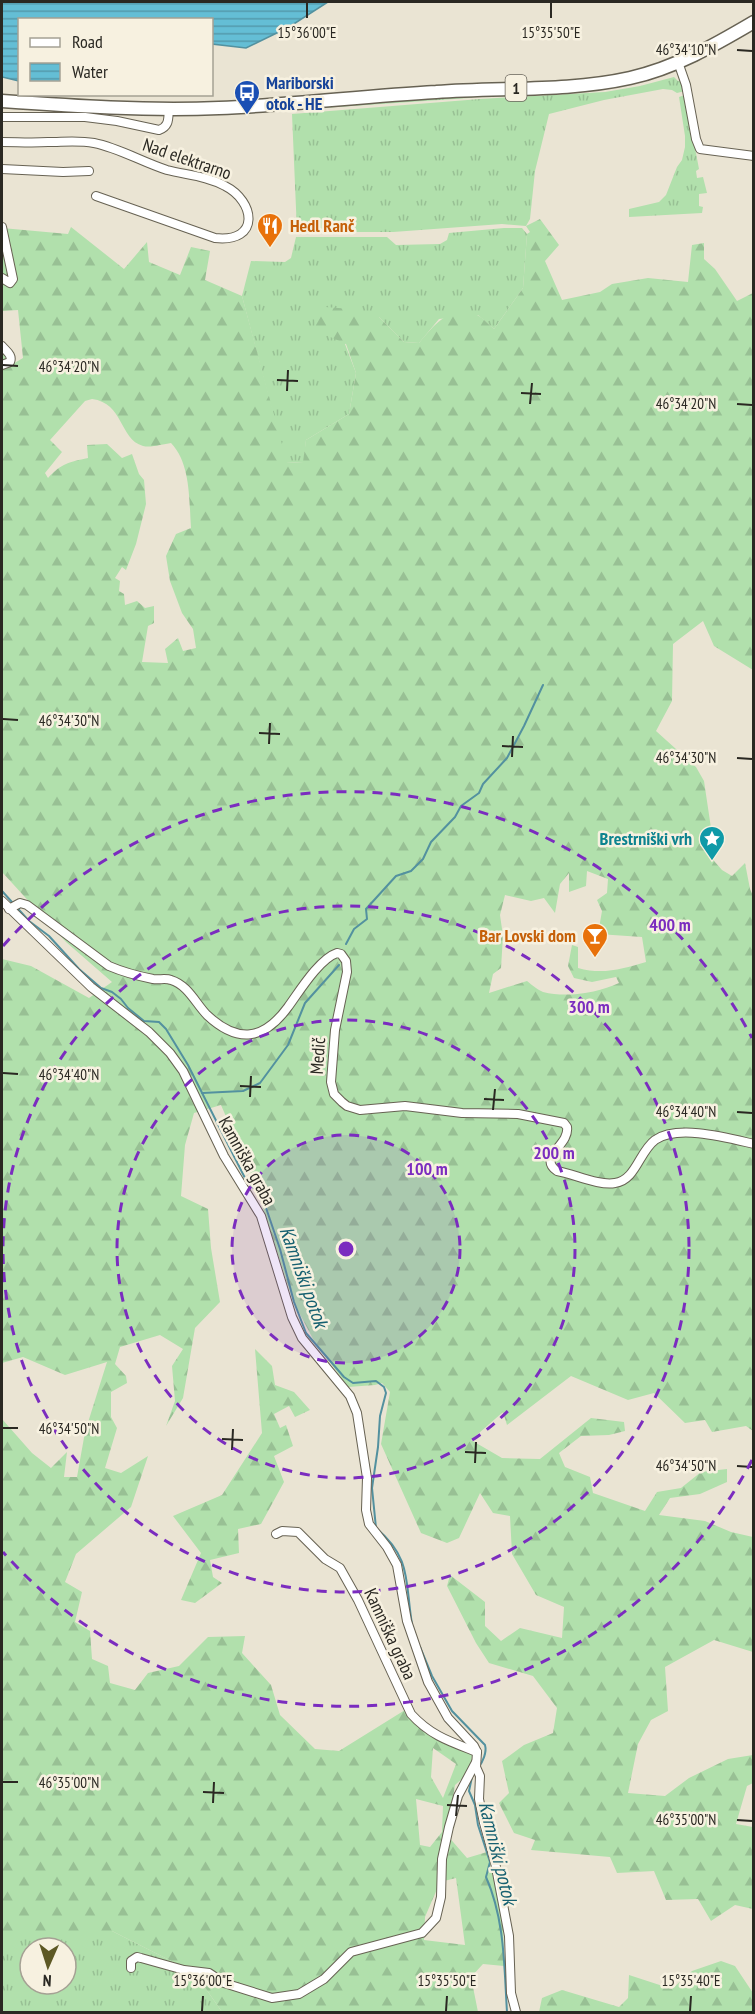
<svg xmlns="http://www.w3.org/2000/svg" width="755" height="2014" viewBox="0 0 755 2014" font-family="'PT Sans Narrow',sans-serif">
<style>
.grass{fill:url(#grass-tufts);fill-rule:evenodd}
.forest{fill:url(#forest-firs);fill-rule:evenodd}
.water{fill:url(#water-rules);stroke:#53919f;stroke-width:1.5}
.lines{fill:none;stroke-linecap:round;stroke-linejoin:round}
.stream{stroke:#53919f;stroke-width:2}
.minor-casing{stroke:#676253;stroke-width:10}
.primary-casing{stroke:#676253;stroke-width:15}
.minor{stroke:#fff;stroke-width:8}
.primary{stroke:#fff;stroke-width:12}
.ticks{fill:none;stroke:#2a2822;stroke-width:2}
.ring{fill:none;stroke:#7b2cbf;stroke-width:3;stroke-dasharray:10 8}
.labels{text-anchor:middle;stroke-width:5;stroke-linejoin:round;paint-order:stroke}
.shield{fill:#f7f1e0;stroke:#68645b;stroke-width:1.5}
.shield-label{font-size:16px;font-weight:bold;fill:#2a2822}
.transit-label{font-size:18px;font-weight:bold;fill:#164399;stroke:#f7f1e0;text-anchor:start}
.street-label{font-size:18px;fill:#2a2822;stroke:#f7f1e0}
.food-label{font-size:18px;font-weight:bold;fill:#c56008;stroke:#f7f1e0;text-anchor:start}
.culture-label{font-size:18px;font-weight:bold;fill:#0d838f;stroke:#f7f1e0;text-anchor:end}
.water-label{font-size:20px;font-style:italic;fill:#166070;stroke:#f7f1e0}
.ticks-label{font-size:15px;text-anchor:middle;fill:#2a2822;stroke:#f7f1e0;stroke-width:5;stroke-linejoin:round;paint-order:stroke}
.centre{fill:#7b2cbf;stroke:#f7f1e0;stroke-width:3}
.ring-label{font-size:18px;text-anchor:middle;font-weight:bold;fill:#7b2cbf;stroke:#f7f1e0;stroke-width:5;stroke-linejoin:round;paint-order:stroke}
</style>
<defs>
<pattern id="grass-tufts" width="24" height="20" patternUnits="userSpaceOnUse" patternTransform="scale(1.5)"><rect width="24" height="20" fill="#b1e0ac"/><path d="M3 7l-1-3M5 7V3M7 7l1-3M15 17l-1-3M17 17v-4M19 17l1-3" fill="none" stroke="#98c094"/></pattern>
<pattern id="forest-firs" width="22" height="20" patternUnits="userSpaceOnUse" patternTransform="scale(1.5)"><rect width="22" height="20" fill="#b1e0ac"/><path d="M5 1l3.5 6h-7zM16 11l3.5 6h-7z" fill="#98c094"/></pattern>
<pattern id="water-rules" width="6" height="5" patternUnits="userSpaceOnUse" patternTransform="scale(1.5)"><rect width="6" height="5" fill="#64bed5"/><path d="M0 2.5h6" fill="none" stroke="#539aac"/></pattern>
</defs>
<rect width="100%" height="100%" fill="#eae4d3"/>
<g class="grass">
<polygon points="674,77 678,81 682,80 685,91 677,93 672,90 663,89 604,100 549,114 535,171 530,219 526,226 502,224 393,232 297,232 292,114 480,99 605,92 640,86"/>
<polygon points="488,94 469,98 293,110 295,107"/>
<polygon points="685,95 699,169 696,171 697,178 703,177 707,193 699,194 699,206 703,207 702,213 629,217 629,209 659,202 666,195 677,167 682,160 685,147 685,136 679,97"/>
<polygon points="504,228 522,228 527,234 523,288 494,329 478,315 439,319 419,343 404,342 379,317 345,344 356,373 349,414 306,440 304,462 286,463 242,296 251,261 285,262 291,258 296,237 387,237 396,245 440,244 447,240 449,233"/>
<path d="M 2,1931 L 112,1931 L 195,1973 L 222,2012 L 2,2012 ZM 30,1948 L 66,1948 L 66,1984 L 30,1984 Z"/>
</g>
<g class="forest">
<path d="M 540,219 L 559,245 L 545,261 L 562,300 L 600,292 L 612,284 L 648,278 L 688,282 L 692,245 L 704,243 L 704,259 L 715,269 L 737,301 L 753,293 L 753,670 L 714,646 L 703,621 L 673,644 L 672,701 L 656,731 L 696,767 L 704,781 L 711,828 L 700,845 L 722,870 L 732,876 L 745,863 L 750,889 L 753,896 L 753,1431 L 746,1426 L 712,1432 L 705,1420 L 685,1423 L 654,1393 L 628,1400 L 571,1376 L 507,1425 L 503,1412 L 471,1440 L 502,1458 L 540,1459 L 591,1418 L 624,1422 L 625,1431 L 609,1435 L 581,1436 L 559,1453 L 565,1467 L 590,1477 L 593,1493 L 645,1511 L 657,1492 L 681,1488 L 701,1472 L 727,1469 L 727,1482 L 700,1494 L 670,1498 L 659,1515 L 705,1521 L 731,1532 L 753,1537 L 753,1652 L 714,1640 L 665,1667 L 668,1711 L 651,1720 L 638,1744 L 628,1793 L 665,1796 L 689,1778 L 728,1759 L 753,1755 L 753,1783 L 747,1786 L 736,1824 L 753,1827 L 753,1909 L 735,1905 L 711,1921 L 698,1899 L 666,1900 L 654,1871 L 617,1873 L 610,1857 L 531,1850 L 535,1840 L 514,1833 L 499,1803 L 509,1793 L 502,1761 L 524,1745 L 553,1733 L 557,1708 L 533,1676 L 489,1663 L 476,1643 L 447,1586 L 450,1575 L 485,1602 L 485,1626 L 501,1641 L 520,1628 L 562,1638 L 564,1607 L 536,1595 L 512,1554 L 510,1516 L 493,1513 L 480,1493 L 459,1538 L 447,1543 L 421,1533 L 381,1444 L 390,1392 L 382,1383 L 375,1385 L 348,1387 L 313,1339 L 293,1301 L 256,1186 L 221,1105 L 194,1113 L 185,1145 L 181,1196 L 208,1209 L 211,1248 L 220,1302 L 195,1328 L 183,1398 L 166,1426 L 175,1401 L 172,1366 L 183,1349 L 160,1335 L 120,1347 L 115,1364 L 126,1376 L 127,1383 L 111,1392 L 111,1417 L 117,1428 L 105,1468 L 121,1473 L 148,1456 L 131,1507 L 76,1554 L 65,1582 L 82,1592 L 75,1622 L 90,1631 L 92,1659 L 108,1666 L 110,1683 L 135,1690 L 148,1673 L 179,1666 L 208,1637 L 245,1636 L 242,1653 L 271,1685 L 280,1715 L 315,1749 L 339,1751 L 405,1710 L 428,1735 L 456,1740 L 472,1754 L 471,1771 L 455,1785 L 447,1835 L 467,1858 L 487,1852 L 503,1917 L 504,1966 L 483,1964 L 471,1977 L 478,2012 L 222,2012 L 195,1973 L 112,1931 L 2,1931 L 2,1419 L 32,1453 L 51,1468 L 67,1452 L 64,1477 L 77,1477 L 85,1432 L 107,1362 L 65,1375 L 23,1357 L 2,1363 L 2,959 L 31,966 L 89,998 L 112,982 L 66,942 L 2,872 L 2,352 L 11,365 L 23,358 L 18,310 L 2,311 L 2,228 L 68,234 L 71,227 L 124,269 L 147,242 L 149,262 L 180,275 L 191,247 L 210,251 L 205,280 L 242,296 L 287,463 L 303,462 L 306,440 L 349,414 L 356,373 L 346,344 L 317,331 L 311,306 L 352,309 L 379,317 L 404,342 L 419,343 C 433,326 454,300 479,316 C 484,319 489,325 494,329 L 523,288 L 527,234 L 530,232 L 526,226 ZM 92,399 C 124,403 119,439 143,446 C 151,448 163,444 171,443 C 191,464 189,500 191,528 L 176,534 L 166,556 L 170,581 L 182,613 L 193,629 L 196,648 L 183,651 L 178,638 L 165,649 L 168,663 L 142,662 L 148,626 L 154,623 L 154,606 L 145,608 L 137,601 L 125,605 L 124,594 L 119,591 L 120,581 L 115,578 L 122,567 L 126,570 L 136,544 L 146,504 L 144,480 L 139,474 L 132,454 L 122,458 L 107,444 L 87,445 L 88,458 C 69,462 62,463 48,478 L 45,473 L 62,452 L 50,440 L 85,401 ZM 587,871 L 608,879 L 607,893 L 597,900 L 602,911 L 598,934 L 642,937 L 646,962 C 622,969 603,975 578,968 L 578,947 L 572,945 L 568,966 L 574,978 L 592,982 L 616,977 L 619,983 C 597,993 567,998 543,992 C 538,990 532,985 527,981 L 489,993 L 493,974 L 501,968 L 503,936 L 500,915 L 505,895 L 531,901 L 544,898 L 555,913 L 560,884 L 569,873 L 569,892 L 586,886 ZM 433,1748 L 456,1764 L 443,1798 L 431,1777 ZM 416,1799 L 443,1806 L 442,1832 L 430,1847 L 420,1845 ZM 456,1878 L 465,1945 L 424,1940 L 425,1917 L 440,1882 Z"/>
<polygon points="255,1349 272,1366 275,1385 294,1392 310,1410 295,1417 289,1406 274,1414 280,1428 286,1425 293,1446 274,1456 284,1482 261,1524 238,1529 239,1553 210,1560 213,1577 222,1583 195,1603 181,1600 201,1553 173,1516 222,1495 262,1433"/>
<polygon points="721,1961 735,1966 753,1993 753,2012 539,2012 542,1998 562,1990 619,2007 628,1998 629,1975 672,1989 692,1971"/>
</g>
<polygon class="water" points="2,2 328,2 289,27 246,48 212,44 212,20 20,20 19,81 2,77"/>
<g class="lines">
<g class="stream">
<path d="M 2,891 L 29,921 L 49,936 L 79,969 L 101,988 L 112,992 L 121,999 L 128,1008 L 144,1021 L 159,1022 L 166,1029 L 188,1065 L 245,1178 L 263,1199 L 280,1249 L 294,1302 L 306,1333 L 344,1377 L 353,1383 L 376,1381 L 384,1387 L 386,1393 L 380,1416 L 378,1447 L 372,1488 L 376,1528 C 412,1558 405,1582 412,1624"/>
<polyline points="346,944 354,929 367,919 366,909 396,876 411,871 423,859 431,842 455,817 461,806 479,793 483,784 507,758 524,726 543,685"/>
<polyline points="202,1093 243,1091 260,1083 288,1045 305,1003 339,965"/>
<path d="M 420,1647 L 432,1676 L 452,1711 L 485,1745 C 487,1752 483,1762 478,1768"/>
<path d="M 472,1777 L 469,1791 L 475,1805 L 478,1825 L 490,1862 L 486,1877 C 505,1920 504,1966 507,2012"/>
</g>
<defs>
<g id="minor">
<polyline points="678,62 686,85 696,139 700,149 754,156"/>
<path d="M 2,117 L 85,117 L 117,121 L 159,130 C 170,126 168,118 169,108"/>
<path d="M 2,142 C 17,142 32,143 48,142 C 63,142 78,140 94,143 C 119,148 142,162 167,170 C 186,175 207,176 225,186 C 255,201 261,243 215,238 L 96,196"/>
<polyline points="2,169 63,172 89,171"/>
<polyline points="2,227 13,279 10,283 2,278"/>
<path d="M 2,346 C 6,351 13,355 10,362 L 2,365"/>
<polyline points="2,901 91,987 149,1032 170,1053 183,1071 224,1156 261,1216 292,1317 302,1338 350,1396 357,1413 367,1478 366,1510 369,1524 387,1547 397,1565 407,1621 428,1682 448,1718 474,1746 477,1752 476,1767 480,1776 479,1799 484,1823 495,1862 509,1936 511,1993 516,2012"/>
<path d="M 9,909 L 20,903 L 27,905 L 109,966 C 123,972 138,976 153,979 C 159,980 166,978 171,980 C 188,985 196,1004 207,1015 C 238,1044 264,1040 288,1007 C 299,992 319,959 337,953 L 341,954 L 346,961 L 347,972 L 335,1030 L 331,1082 L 334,1094 L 342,1102 L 347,1106 L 360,1110 L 405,1106 L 462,1113 L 518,1114 L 564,1123 L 567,1127 C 570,1145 537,1157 557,1171 C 574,1174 599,1186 615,1183 C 636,1180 639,1152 655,1140 C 678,1124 728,1138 754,1144"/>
<path d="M 276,1534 L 282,1531 L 298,1532 L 325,1559 L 340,1568 L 358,1600 L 411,1714 C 431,1736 451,1742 477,1752"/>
<polyline points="131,1968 131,1961 137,1957 141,1958 184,1970 209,1973 224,1983 272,1998 299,1994 324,1979 351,1952 422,1933 436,1918 441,1897 442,1859 449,1827 458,1796 476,1762"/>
</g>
<path id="primary" d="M 2,101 C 74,106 146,111 219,108 C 291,105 364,96 436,92 C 500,87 567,92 630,78 C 675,68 715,45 754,22"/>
</defs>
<use href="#minor" class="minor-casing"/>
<use href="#primary" class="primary-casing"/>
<use href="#minor" class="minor"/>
<use href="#primary" class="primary"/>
</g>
<path class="ticks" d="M 307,18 L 307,3M 551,18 L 551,3M 737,50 L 752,51M 3,365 L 18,366M 277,380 L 298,381M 287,391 L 288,370M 521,393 L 541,394M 530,404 L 532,383M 737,404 L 752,405M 3,719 L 18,720M 259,733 L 280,734M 269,744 L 270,723M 502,746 L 523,747M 512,757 L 513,736M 737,758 L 752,759M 3,1073 L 18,1074M 240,1086 L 261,1087M 250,1097 L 251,1076M 484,1099 L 504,1100M 493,1110 L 495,1089M 737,1112 L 752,1113M 3,1428 L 18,1428M 222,1439 L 243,1440M 232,1450 L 233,1429M 465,1452 L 486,1453M 475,1463 L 476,1442M 737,1466 L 752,1467M 3,1782 L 18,1782M 203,1792 L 224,1793M 213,1803 L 214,1782M 447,1805 L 467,1806M 456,1816 L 458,1795M 737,1820 L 752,1821M 202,2011 L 203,1996M 446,2011 L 447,1996M 690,2011 L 691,1996"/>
<circle cx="346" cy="1249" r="114" fill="#7b2cbf" fill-opacity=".12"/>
<g class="ring">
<circle cx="346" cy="1249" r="114"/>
<circle cx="346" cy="1249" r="229"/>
<circle cx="346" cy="1249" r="343"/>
<path d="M752 1460A458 458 0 0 1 3 1552M3 946A458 458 0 0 1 752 1038"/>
</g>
<defs>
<symbol id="bus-pin" viewBox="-11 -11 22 30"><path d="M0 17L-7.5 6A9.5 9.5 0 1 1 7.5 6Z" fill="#1a4fb4" stroke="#f7f1e0"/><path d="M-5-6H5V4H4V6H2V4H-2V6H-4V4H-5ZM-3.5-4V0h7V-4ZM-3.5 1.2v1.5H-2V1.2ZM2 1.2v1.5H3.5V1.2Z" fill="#fff"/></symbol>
<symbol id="restaurant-pin" viewBox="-11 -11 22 30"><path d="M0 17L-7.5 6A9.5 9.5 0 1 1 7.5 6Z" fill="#e8710a" stroke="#f7f1e0"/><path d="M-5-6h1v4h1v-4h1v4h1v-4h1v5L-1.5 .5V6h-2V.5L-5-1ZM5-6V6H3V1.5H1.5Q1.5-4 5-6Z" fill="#fff"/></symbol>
<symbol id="sight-pin" viewBox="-11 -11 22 30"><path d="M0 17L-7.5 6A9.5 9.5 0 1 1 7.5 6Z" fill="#0f9aa8" stroke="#f7f1e0"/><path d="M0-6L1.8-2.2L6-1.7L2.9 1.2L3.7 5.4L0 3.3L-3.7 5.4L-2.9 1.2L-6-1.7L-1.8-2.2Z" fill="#fff"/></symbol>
<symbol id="bar-pin" viewBox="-11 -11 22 30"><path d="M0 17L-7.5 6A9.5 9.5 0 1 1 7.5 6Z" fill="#e8710a" stroke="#f7f1e0"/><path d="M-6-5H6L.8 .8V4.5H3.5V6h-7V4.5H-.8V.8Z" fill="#fff"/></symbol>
</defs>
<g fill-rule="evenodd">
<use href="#bus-pin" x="232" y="78" width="30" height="40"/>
<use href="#restaurant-pin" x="255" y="211" width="30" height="40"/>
<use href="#sight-pin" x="697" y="824" width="30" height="40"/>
<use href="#bar-pin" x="580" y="921" width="30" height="40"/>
</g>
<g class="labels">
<rect class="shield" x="505.5" y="75" width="21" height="26" rx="4.5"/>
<g class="shield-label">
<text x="516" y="94">1</text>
</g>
<g class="transit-label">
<text x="266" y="89">Mariborski<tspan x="266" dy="21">otok - HE</tspan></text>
</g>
<g class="street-label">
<text transform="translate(187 159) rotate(19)" y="6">Nad elektrarno</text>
<text transform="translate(318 1056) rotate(-86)" y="6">Medič</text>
<text transform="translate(247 1161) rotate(61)" y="6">Kamniška graba</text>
<text transform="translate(390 1634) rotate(65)" y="6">Kamniška graba</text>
</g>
<g class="food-label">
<text x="290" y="232">Hedl Ranč</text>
<text x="576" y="942" text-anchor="end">Bar Lovski dom</text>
</g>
<g class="culture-label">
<text x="692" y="845">Brestrniški vrh</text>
</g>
<g class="water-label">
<text transform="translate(304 1277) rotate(70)" y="7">Kamniški potok</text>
<text transform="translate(498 1853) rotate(76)" y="7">Kamniški potok</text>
</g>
</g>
<g class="ticks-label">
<text x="307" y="38">15°36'00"E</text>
<text x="551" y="38">15°35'50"E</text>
<text x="686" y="55">46°34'10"N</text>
<text x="69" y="372">46°34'20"N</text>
<text x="686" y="409">46°34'20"N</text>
<text x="69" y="726">46°34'30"N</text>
<text x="686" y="763">46°34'30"N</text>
<text x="69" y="1080">46°34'40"N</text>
<text x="686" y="1117">46°34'40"N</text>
<text x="69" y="1434">46°34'50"N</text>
<text x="686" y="1471">46°34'50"N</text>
<text x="69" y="1788">46°35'00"N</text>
<text x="686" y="1825">46°35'00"N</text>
<text x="203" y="1986">15°36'00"E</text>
<text x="447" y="1986">15°35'50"E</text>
<text x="691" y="1986">15°35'40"E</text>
</g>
<circle cx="346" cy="1249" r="9" class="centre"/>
<g class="ring-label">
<text x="670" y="931">400 m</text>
<text x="589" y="1013">300 m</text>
<text x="554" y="1159">200 m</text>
<text x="427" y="1175">100 m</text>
</g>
<rect width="755" height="2014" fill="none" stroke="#2a2822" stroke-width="6"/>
<rect x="18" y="18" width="195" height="78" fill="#f7f1e0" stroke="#a5a194" stroke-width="1.5"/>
<rect x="30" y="38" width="30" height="9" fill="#ffffff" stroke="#a5a194" stroke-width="1.5"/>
<text x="72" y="48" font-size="18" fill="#2a2822">Road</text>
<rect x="30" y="63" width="30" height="18" fill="url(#water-rules)" stroke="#a5a194" stroke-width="1.5"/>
<text x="72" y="78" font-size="18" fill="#2a2822">Water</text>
<g transform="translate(48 1966) rotate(183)"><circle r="28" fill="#f7f1e0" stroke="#a5a194" stroke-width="1.5"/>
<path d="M0-4.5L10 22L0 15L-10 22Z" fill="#5d5824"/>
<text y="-9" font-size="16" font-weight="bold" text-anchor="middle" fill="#2a2822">N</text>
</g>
</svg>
